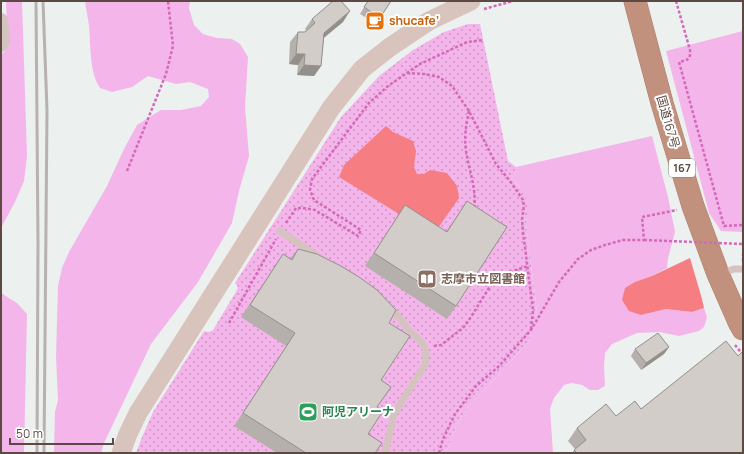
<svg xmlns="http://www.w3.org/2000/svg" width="744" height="454" viewBox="0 0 744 454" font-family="Manrope,'Noto Sans JP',sans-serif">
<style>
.grass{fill:#f4b5eb}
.park{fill:url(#park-dots)}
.water{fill:#f67d81}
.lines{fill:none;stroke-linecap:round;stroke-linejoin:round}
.highway-casing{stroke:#ae7d6a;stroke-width:23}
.path{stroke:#d569b9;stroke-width:2.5;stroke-dasharray:3 2;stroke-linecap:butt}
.lane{stroke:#d4c3be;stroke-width:7}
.street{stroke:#d4c3be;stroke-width:14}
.secondary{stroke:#d9c4bd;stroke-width:19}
.highway{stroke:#c2917e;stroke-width:22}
.rail{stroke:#b8b2ae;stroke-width:3}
.path-bridge{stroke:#d569b9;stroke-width:2.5;stroke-dasharray:3 2;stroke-linecap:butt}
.wall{fill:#b5b0ac}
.shaded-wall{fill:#93908c}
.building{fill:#d2cdc8;stroke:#93908c}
.labels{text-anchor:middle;stroke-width:4;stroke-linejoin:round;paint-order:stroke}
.shield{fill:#fff;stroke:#8d807b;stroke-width:1}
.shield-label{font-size:11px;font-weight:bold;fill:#5c4943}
.food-label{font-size:12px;font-weight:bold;fill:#c56008;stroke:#fff;text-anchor:start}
.street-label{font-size:12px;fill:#5c4943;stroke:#fff}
.education-label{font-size:12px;font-weight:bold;fill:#785e54;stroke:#fff;text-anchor:start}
.leisure-label{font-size:12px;font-weight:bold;fill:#27864d;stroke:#fff;text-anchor:start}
</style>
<defs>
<pattern id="park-dots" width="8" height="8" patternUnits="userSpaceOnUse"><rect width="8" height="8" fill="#f4b5eb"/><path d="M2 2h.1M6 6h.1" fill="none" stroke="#c995c0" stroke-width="1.8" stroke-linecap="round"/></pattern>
</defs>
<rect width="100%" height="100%" fill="#ecf0ef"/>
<g class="grass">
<polygon points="6,1 22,1 27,156 24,181 15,202 1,228 1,55 6,50 8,44"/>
<path d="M 85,1 L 190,1 L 189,8 L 194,25 L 203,34 L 217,38 L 232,39 L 240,44 L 248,57 L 245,107 L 249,156 L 239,191 L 232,223 L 198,282 L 151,344 L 104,443 L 101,453 L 54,453 L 55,412 L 58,400 L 56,357 L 58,286 L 62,268 L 69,252 L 107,186 L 124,149 L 137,125 L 161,110 L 181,110 L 201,106 L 209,97 L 208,89 L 190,82 L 176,84 L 148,76 L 132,87 L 112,92 L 100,88 C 89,71 91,46 89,26 C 88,18 86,9 85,1 Z"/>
<polygon points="743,31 743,232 721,231 709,213 666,51"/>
<polygon points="652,136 668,197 675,232 668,258 667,268 652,276 641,315 666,309 692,312 704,308 707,317 704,327 699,331 679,336 659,332 637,333 612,344 605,353 604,366 605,386 598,390 590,390 582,385 572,383 564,385 554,398 550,409 553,453 446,453 456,426 467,408 494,380 529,341 537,312 526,225 527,214 519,186 513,179 516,167"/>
<polygon points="1,292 4,295 17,303 27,314 24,453 1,453"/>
</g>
<path class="park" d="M 468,24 L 480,24 L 508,161 L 516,167 L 513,179 C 518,185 525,194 527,202 C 528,209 527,218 526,225 L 537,312 L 529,341 L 494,380 L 467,408 L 456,426 L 446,453 L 136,453 L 142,437 L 153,412 L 204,331 L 209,332 L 213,330 L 237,290 L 238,287 L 235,283 L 341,117 L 379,76 L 413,50 L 444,32 Z"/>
<g class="water">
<polygon points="386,126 393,132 413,141 416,151 414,167 417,174 424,174 430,170 447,173 457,186 459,198 433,235 339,177 344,165"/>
<polygon points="690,258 702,299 704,308 692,312 666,309 641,315 629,311 622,300 625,288 635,282 652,276"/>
</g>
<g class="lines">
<defs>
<polyline id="highway" points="635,1 662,103 693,206 718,274 739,322 743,329"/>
</defs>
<use href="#highway" class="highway-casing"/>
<g class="path">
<path d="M 676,1 L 690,50 C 691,60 687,60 679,62 L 724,226 L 743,225"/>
<polyline points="484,9 513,1"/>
<polyline points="407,73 424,74 439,77 452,86 469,111 496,164 510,181 523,200 524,206 522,219 523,232 533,310 531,330"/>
<path d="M 469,111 C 466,125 464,137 466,151 C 469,170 477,190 474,209"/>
<polyline points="127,171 166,74 173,46 168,1"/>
<polyline points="286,223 296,208 303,208 315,210 358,236 361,230 314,200 310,190 312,179 369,103 388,86 420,64 467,42 483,40"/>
<polyline points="743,261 743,254"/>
<polyline points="229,323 276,239"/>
<polyline points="735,345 743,355"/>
<polyline points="434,346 441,345 463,328 469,320 494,280 498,276 528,266"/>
<polyline points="439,453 443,439 455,414 476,386 498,367 531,330 559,282 578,259 591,250 605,245 623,240 644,240 642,217 677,210"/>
</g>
<g class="lane">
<polyline points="280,231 320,258"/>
<polyline points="720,274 734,269 743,269"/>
<path d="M 385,453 L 394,414 L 425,365 C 426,359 427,352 424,346 C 420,339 413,335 408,329 C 402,322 397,313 389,307"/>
</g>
<polyline class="street" points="1,20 3,41 1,45"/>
<polyline class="secondary" points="121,453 128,434 138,413 331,108 362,69 390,47 429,21 471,1"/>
<use href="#highway" class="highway"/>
<g class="rail">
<polyline points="36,1 38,244 37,453"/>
<polyline points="43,1 47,111 44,453"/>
</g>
<polyline class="path-bridge" points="644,240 743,244"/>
</g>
<g class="wall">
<polygon points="368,1 391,1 376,24 360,14"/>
<polygon points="312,19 343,22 324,38 321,66 314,76 297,75 298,65 289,64 290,42 298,32 305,32 306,31 305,29"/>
<polygon points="467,201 456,306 447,319 365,266 405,205 446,232"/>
<polygon points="298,249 389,323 377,407 368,434 375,453 277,453 234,426 286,346 241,317 283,254 290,259"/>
<polygon points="669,347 664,354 641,370 631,356 635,349"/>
<polygon points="738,356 743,453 572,453 575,449 568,441 577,428 641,409"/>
</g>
<g class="shaded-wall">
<polygon points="350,11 343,22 317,43 324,33"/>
<polygon points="296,54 305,54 298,65 289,64"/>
<polygon points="304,65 321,66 314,76 297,75"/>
<polygon points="669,347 664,354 641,370 646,363"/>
</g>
<g class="building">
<polygon points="333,1 341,1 350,11 324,33 321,66 304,65 305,54 296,54 298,32 305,32 315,23 312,19"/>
<polygon points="368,1 391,1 380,18 364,7"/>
<polygon points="467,201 507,227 456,306 374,253 405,205 447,232"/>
<polygon points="298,249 317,254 341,266 359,277 377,290 396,310 389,323 410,336 381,380 391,387 377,407 383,411 368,434 382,443 375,453 306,453 243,413 295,333 250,305 283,254 292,260"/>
<polygon points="658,333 669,347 646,363 635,349"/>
<polygon points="726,341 738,356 743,351 743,453 577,453 574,450 586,440 577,428 606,404 616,416 635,401 641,409"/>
</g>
<defs>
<symbol id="cafe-square" viewBox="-11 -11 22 22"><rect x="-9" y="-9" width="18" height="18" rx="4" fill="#e8710a" stroke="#fff"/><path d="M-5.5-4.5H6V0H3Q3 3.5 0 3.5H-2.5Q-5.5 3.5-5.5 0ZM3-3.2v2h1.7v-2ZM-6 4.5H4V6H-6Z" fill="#fff"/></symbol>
<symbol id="library-square" viewBox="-11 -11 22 22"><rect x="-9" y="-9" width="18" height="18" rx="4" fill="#8d6e63" stroke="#fff"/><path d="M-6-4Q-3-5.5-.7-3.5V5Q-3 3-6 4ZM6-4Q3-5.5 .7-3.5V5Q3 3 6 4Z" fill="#fff"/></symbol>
<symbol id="stadium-square" viewBox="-11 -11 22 22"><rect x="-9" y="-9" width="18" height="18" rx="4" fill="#2e9e5b" stroke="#fff"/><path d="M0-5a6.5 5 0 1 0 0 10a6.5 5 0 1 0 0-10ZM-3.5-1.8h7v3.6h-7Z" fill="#fff"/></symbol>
</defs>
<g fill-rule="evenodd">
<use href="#cafe-square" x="364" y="10" width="22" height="22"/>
<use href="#library-square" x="416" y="268" width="22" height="22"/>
<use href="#stadium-square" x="297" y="401" width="22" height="22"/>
</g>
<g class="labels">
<rect class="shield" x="669" y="159" width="26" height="18" rx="3"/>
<g class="shield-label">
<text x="682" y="172">167</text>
</g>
<g class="food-label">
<text x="389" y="25">shucafe’</text>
</g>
<g class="street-label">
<text transform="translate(668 122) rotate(74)" y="4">国道167号</text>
</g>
<g class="education-label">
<text x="441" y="283">志摩市立図書館</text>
</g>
<g class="leisure-label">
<text x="322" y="416">阿児アリーナ</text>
</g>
</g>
<rect width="744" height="454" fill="none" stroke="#5c4943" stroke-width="4"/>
<path d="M10 438v6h103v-6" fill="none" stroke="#5c4943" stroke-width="2"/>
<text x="16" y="438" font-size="12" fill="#5c4943" stroke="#ffffff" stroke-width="3" paint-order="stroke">50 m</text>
</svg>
